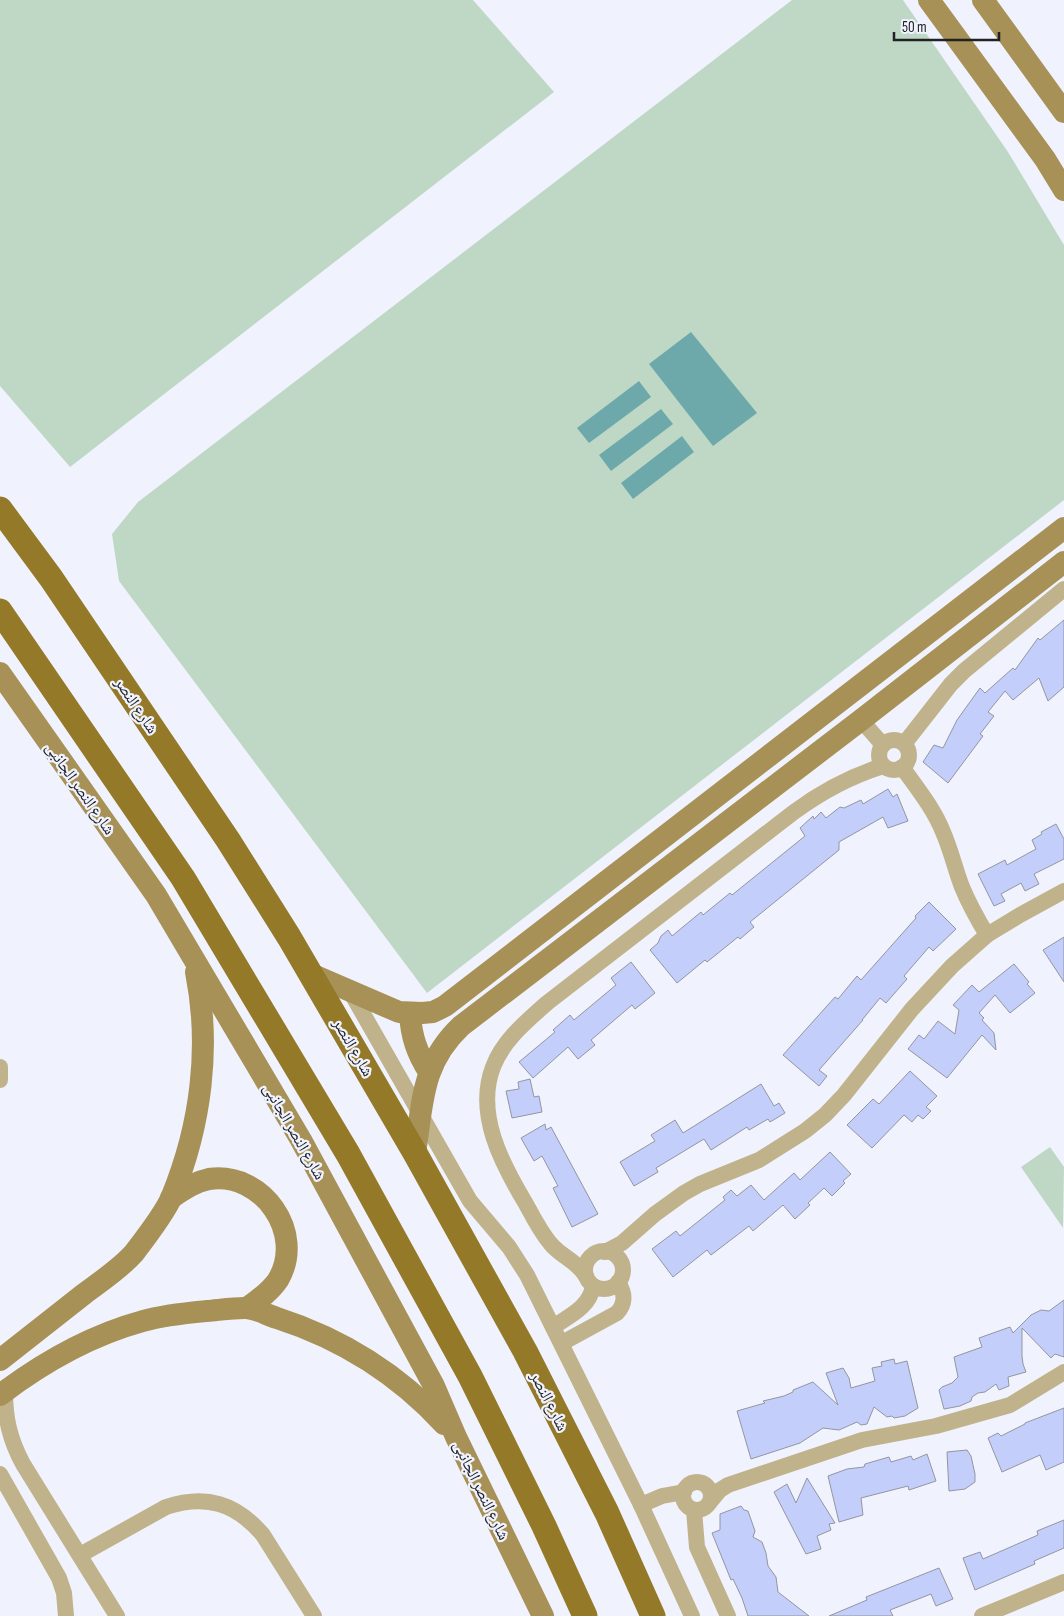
<svg xmlns="http://www.w3.org/2000/svg" width="1064" height="1616" viewBox="0 0 1064 1616" font-family="'Sofia Sans Condensed','Noto Naskh Arabic',sans-serif">
<style>
.green{fill:#bfd8c5}
.water{fill:#6da9aa}
.building{fill:#c3cefa;stroke:#9396a0}
.lines{fill:none;stroke-linecap:round;stroke-linejoin:round}
.street{stroke:#c0b28b;stroke-width:16}
.secondary{stroke:#a79156;stroke-width:22}
.primary{stroke:#947928;stroke-width:25}
.labels{text-anchor:middle;stroke-width:4.5;stroke-linejoin:round;paint-order:stroke}
.street-label{font-size:16px;fill:#212226;stroke:#f0f3fd}
</style>
<rect width="100%" height="100%" fill="#f0f3fd"/>
<g class="green">
<polygon points="0,0 473,0 554,92 70,467 0,386"/>
<polygon points="792,0 903,0 1008,152 1064,245 1064,500 427,993 119,581 112,534 138,502"/>
<polygon points="1050,1147 1064,1167 1063,1228 1021,1167"/>
</g>
<g class="water">
<polygon points="691,332 757,413 713,446 649,364"/>
<polygon points="639,381 651,397 589,443 577,428"/>
<polygon points="661,409 673,424 611,471 599,455"/>
<polygon points="682,436 694,452 633,499 621,483"/>
</g>
<g class="building">
<polygon points="1064,620 1064,687 1048,701 1039,678 1013,700 1005,691 988,712 994,716 980,734 983,736 948,783 923,762 934,745 943,748 957,720 980,688 985,693 1013,668 1015,670 1038,638 1040,640"/>
<polygon points="888,789 893,797 897,794 908,821 888,828 883,817 839,842 839,850 750,922 754,927 740,939 738,937 707,962 705,960 677,983 650,950 658,943 661,936 668,930 672,936 701,912 703,915 730,893 732,895 805,836 800,828 813,816 814,819 821,812 826,818 840,807 844,808 861,800 863,804"/>
<polygon points="1056,824 1064,839 1064,859 1034,874 1039,884 1025,891 1021,883 1001,894 1005,901 994,906 978,874 1005,860 1007,865 1036,849 1032,840 1042,834 1041,832"/>
<polygon points="929,902 956,929 933,951 929,947 904,976 907,979 886,1003 880,998 862,1020 863,1020 819,1070 827,1076 819,1086 783,1055 835,997 838,999 857,976 861,980 916,918 915,916"/>
<polygon points="1064,937 1064,982 1043,950"/>
<polygon points="631,962 655,993 635,1009 632,1005 591,1040 595,1045 578,1059 568,1047 533,1078 519,1062 555,1032 553,1030 570,1015 574,1020 616,985 611,978"/>
<polygon points="1014,964 1029,982 1027,984 1035,993 1010,1013 995,995 979,1013 984,1018 982,1020 994,1033 996,1050 982,1035 947,1078 908,1049 919,1035 924,1039 938,1021 955,1034 959,1010 953,1005 972,985 979,992"/>
<polygon points="910,1071 937,1096 926,1107 931,1111 923,1119 918,1115 912,1122 904,1115 872,1148 847,1125 873,1099 879,1104"/>
<polygon points="530,1079 534,1097 539,1096 542,1112 512,1118 506,1091 519,1089 518,1082"/>
<polygon points="761,1084 774,1106 779,1103 785,1113 770,1122 768,1119 749,1130 747,1127 711,1150 704,1139 656,1168 658,1172 634,1186 620,1162 655,1141 651,1135 675,1120 683,1133"/>
<polygon points="545,1124 546,1130 551,1127 598,1214 572,1227 553,1188 558,1186 542,1156 534,1161 521,1138"/>
<polygon points="830,1152 851,1174 843,1181 845,1183 832,1196 824,1188 808,1203 810,1205 795,1219 783,1205 753,1231 749,1226 711,1255 707,1250 673,1277 652,1249 676,1231 680,1236 725,1200 723,1197 731,1190 737,1196 751,1185 764,1200 794,1173 800,1180"/>
<polygon points="1064,1300 1064,1357 1055,1354 1051,1358 1022,1328 1022,1356 1023,1364 1026,1372 1008,1377 1009,1386 999,1390 996,1384 985,1392 978,1393 972,1397 971,1401 960,1406 944,1409 939,1390 942,1387 952,1383 958,1377 954,1357 982,1347 979,1338 1010,1327 1013,1333 1031,1315 1041,1310 1049,1311"/>
<polygon points="894,1359 895,1364 907,1361 918,1408 905,1416 894,1418 892,1416 887,1417 874,1407 867,1424 861,1425 857,1422 839,1430 823,1428 800,1443 751,1459 737,1411 765,1403 763,1401 784,1396 793,1392 793,1390 813,1382 838,1405 826,1373 843,1368 849,1378 851,1388 875,1381 872,1368 882,1366 881,1362"/>
<polygon points="1064,1408 1064,1462 1046,1470 1040,1455 1002,1472 988,1438 998,1433 1001,1436 1025,1424 1025,1423"/>
<polygon points="967,1450 971,1456 975,1474 975,1482 965,1489 949,1491 947,1452"/>
<polygon points="927,1454 936,1481 909,1490 908,1486 861,1498 863,1515 839,1522 828,1476 847,1469 864,1467 865,1464 889,1457 891,1462 911,1456 913,1460"/>
<polygon points="807,1478 835,1523 829,1524 831,1530 817,1536 821,1549 806,1554 774,1492 787,1484 796,1503"/>
<polygon points="741,1506 744,1510 748,1511 755,1531 753,1537 762,1542 766,1553 768,1566 776,1577 778,1592 809,1616 748,1616 742,1598 733,1579 731,1580 712,1533 720,1530 720,1514"/>
<polygon points="1064,1520 1064,1548 1034,1561 1035,1564 975,1590 963,1558 980,1552 983,1559 1038,1535 1037,1531"/>
<polygon points="939,1568 953,1599 936,1606 931,1594 890,1610 893,1616 829,1616 867,1600 866,1597"/>
</g>
<g class="lines">
<g class="street">
<polyline points="861,720 883,745"/>
<circle cx="894" cy="755" r="15"/>
<polyline points="904,744 951,684 964,671 1064,589"/>
<path d="M 902,767 C 917,788 934,809 943,832 C 951,850 955,869 962,887 C 969,904 978,920 987,935"/>
<polyline points="350,991 470,1201 509,1247 527,1275 641,1505 692,1616"/>
<polyline points="0,1067 0,1080"/>
<circle cx="604" cy="1270" r="19"/>
<polyline points="605,1252 622,1243 655,1214 684,1193 700,1184 759,1160 805,1131 825,1115 844,1095 912,1009 952,966 987,935 1020,915 1064,891"/>
<path d="M 586,1276 C 575,1259 561,1257 550,1243 C 540,1231 533,1217 526,1204 C 502,1164 475,1114 493,1067 C 503,1040 527,1021 547,1003 L 794,812 C 821,792 851,776 883,766"/>
<path d="M 553,1327 C 569,1316 590,1307 593,1286"/>
<path d="M 562,1343 L 617,1313 C 626,1303 625,1293 618,1282"/>
<path d="M 5,1391 C 5,1419 10,1440 23,1464 L 117,1616"/>
<polyline points="0,1474 59,1578 64,1593 66,1616"/>
<circle cx="697" cy="1496" r="14"/>
<polyline points="710,1502 720,1490 728,1485 862,1440 936,1426 1010,1405 1064,1372"/>
<polyline points="641,1505 662,1496 684,1492"/>
<polyline points="694,1510 697,1547 728,1616"/>
<path d="M 80,1555 L 166,1507 C 206,1494 236,1503 263,1535 L 314,1616"/>
<polyline points="982,1616 1064,1582"/>
</g>
<g class="secondary">
<polyline points="929,0 1045,159 1064,190"/>
<polyline points="983,0 1064,112"/>
<polyline points="0,673 156,895 301,1140 434,1386 456,1437 543,1616"/>
<polyline points="311,974 399,1012 422,1013 433,1012 445,1006 1064,528"/>
<path d="M 410,1013 C 411,1036 417,1053 429,1072"/>
<path d="M 415,1153 C 423,1102 421,1064 461,1026 L 861,720 L 1064,562"/>
<path d="M 171,1198 C 183,1190 194,1182 209,1179 C 262,1171 306,1233 278,1280 C 270,1292 258,1300 247,1308"/>
<path d="M 0,1360 C 28,1338 56,1316 84,1294 C 101,1281 120,1269 134,1253 C 144,1240 166,1211 172,1196 C 201,1125 211,1047 196,972"/>
<path d="M 0,1395 C 42,1363 92,1335 143,1321 C 164,1315 186,1313 207,1311 C 219,1310 232,1308 245,1308 C 255,1308 267,1315 277,1318 C 342,1339 398,1374 444,1424"/>
</g>
<g class="primary">
<polyline points="0,509 51,578 228,840 289,937 415,1153 525,1351 607,1513 653,1616"/>
<polyline points="0,611 183,878 348,1154 470,1376 544,1526 585,1616"/>
</g>
</g>
<g class="labels">
<g class="street-label">
<text transform="translate(137 705) rotate(56)" y="6">شارع النصر</text>
<text transform="translate(81 788) rotate(55)" y="6">شارع النصر الجانبى</text>
<text transform="translate(354 1047) rotate(60)" y="6">شارع النصر</text>
<text transform="translate(295 1131) rotate(60)" y="6">شارع النصر الجانبى</text>
<text transform="translate(550 1401) rotate(63)" y="6">شارع النصر</text>
<text transform="translate(482 1490) rotate(64)" y="6">شارع النصر الجانبى</text>
</g>
</g>
<path d="M894 32v8h105v-8" fill="none" stroke="#212226" stroke-width="2.5"/>
<text x="902" y="32" font-size="15" fill="#212226" stroke="#f0f3fd" stroke-width="4" paint-order="stroke">50 m</text>
</svg>
